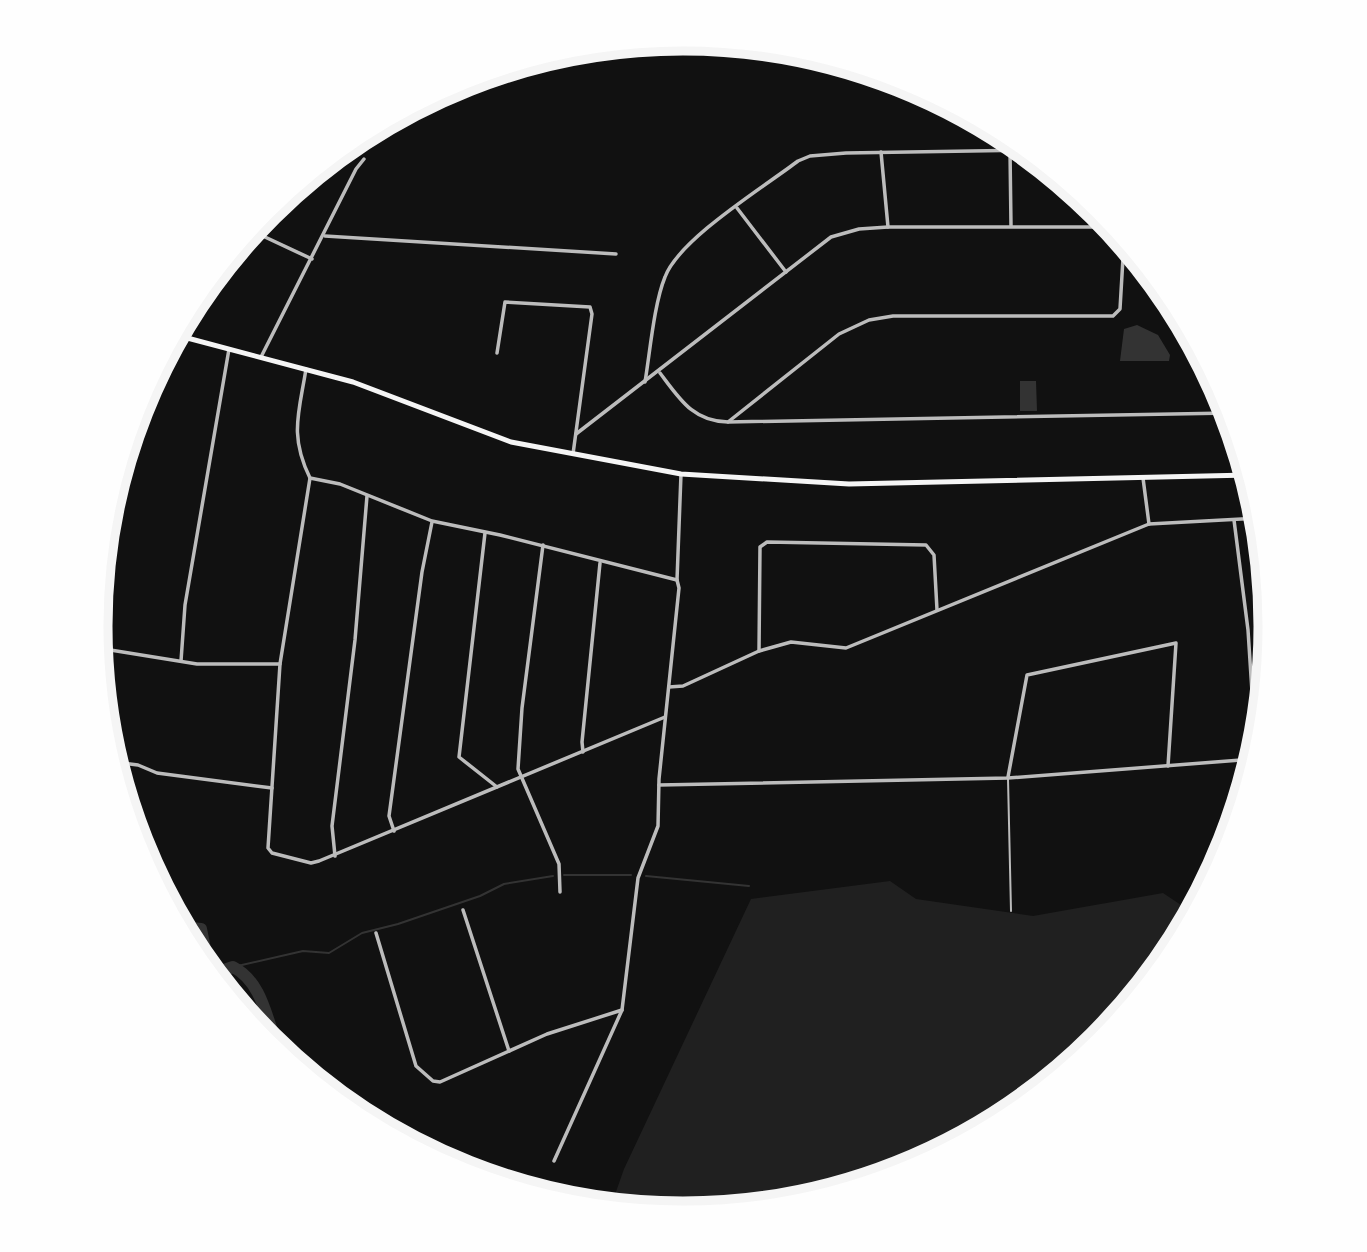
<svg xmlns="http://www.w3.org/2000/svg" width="1367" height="1252" viewBox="0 0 1367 1252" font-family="'PT Sans',sans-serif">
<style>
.green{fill:#202020}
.water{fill:#333}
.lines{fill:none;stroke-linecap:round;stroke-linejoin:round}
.stream{stroke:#333;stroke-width:2}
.river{stroke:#333;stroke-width:12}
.service{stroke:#bcbcbc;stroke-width:2}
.minor{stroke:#bcbcbc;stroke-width:3.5}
.secondary{stroke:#f5f5f5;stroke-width:5}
.rim{fill:none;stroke:#f5f5f5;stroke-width:9}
</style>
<rect width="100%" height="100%" fill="#111"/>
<path class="green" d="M 890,881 L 916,899 L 1033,916 L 1163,893 L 1193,913 C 1095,1097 892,1210 684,1213 C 660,1214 635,1209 611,1206 L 624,1169 L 751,899 Z"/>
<g class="water">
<polygon points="1137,325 1158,335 1170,355 1169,361 1120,361 1124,329"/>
<polygon points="1020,381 1036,381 1037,411 1020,411"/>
</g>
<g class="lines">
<g class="stream">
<polyline points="564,875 631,875"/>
<polyline points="646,876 749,886"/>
<polyline points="233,967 303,951 329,953 362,933 398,924 480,896 504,884 553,876"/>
</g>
<path class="river" d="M 182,927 L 201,929 L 208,964 L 218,972 L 233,967 C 263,982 267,1022 279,1051"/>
<polyline class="service" points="1008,779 1011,911"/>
<g class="minor">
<polyline points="1010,151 1011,226"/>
<polyline points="881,152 888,227"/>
<polyline points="737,208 786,272"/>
<polyline points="252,231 312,259"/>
<polyline points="325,236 616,254"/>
<polyline points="497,353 505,302 590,307 592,314 573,454"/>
<polyline points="261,357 356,169 364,159"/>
<path d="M 306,369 C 299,413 289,435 310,478 L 340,484 L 432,521 L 500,535 L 677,580"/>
<path d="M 660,373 C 679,398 693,422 728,422 L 839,334 L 869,320 L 893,316 L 1113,316 L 1120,309 L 1124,241"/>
<path d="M 645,382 C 650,352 654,304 665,277 C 679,239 764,187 798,161 L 810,156 L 846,153 L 1026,150"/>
<polyline points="728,422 1230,413"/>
<polyline points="576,434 831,237 859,229 888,227 1113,227"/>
<polyline points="310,478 280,664 268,848 272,853 311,863 319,861 665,717"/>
<polyline points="1143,478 1149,524"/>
<polyline points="1234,520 1248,630 1256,754"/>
<polyline points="485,533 459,757 497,787"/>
<polyline points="543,545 522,708 518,769 559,864 560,892"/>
<polyline points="98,648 197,664 280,664"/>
<polyline points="759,651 760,547 767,542 926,545 934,555 937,610"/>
<polyline points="181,661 185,605 229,349"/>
<polyline points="669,687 683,686 759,651 791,642 846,648 1149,524 1260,518"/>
<polyline points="583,752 582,742 600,563"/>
<polyline points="114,762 138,765 157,773 272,788"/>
<polyline points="1008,777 1027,675 1176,643 1168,766"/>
<polyline points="659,785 1008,778 1254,759"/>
<polyline points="394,831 389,816 422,572 432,522"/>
<polyline points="335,856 332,826 355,640 367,496"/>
<polyline points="463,910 509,1051"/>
<polyline points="376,933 416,1066 433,1081 440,1082 547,1034 622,1010"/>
<polyline points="554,1161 622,1010 638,878 658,826 659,779 679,588 677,580 681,474"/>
</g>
<polyline class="secondary" points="176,335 353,382 511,442 681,474 849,484 1249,475"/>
</g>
<path d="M0 0H1367V1252H0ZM108 626a575 575 0 1 1 1150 0a575 575 0 1 1-1150 0Z" fill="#fefefe" fill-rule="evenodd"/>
<path class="rim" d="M108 626a575 575 0 1 1 1150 0a575 575 0 1 1-1150 0Z"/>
</svg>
